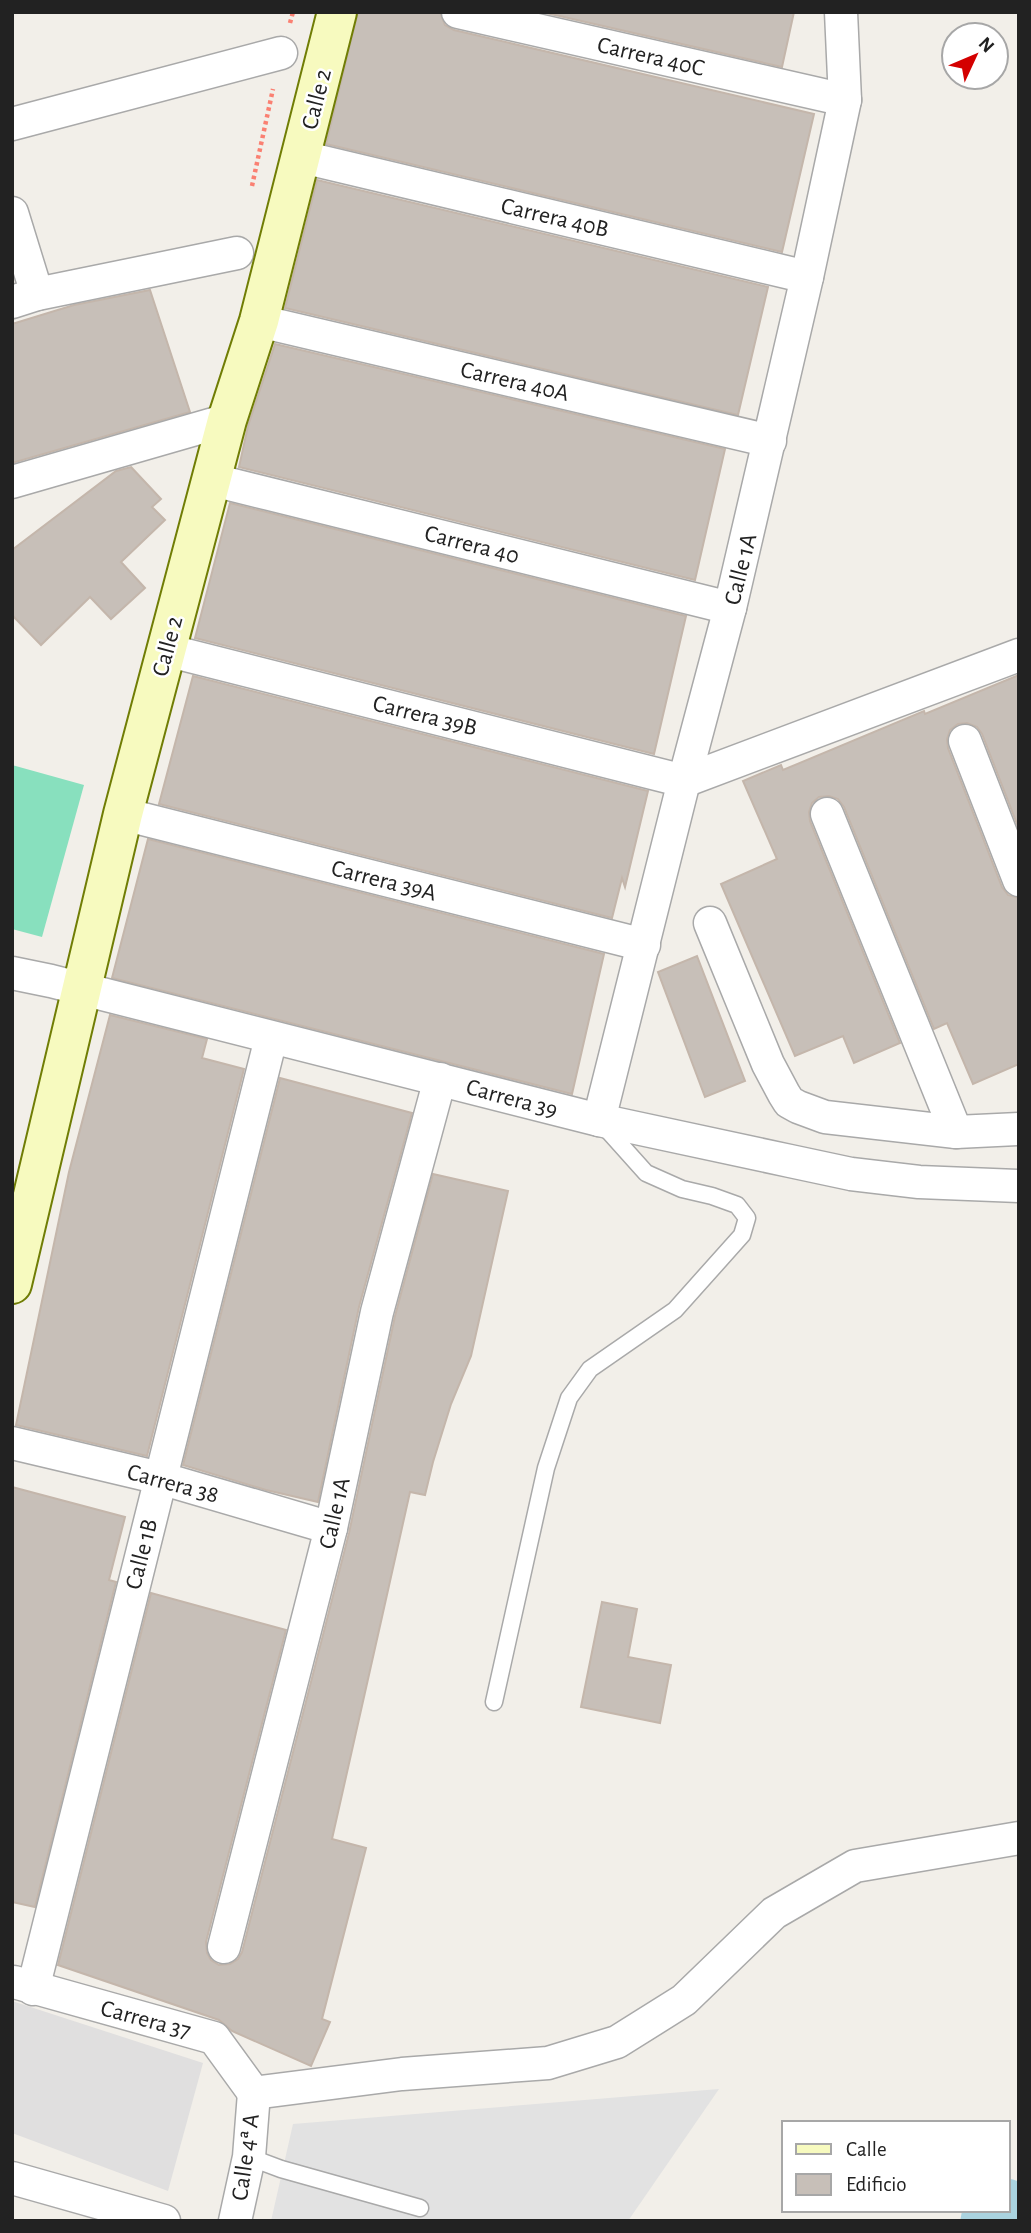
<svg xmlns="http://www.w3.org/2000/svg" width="1031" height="2233" viewBox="0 0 1031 2233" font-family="'Alegreya Sans',sans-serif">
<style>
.residential{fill:#e0dfdf}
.pitch{fill:#88e0be}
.parking{fill:#e2e2e2}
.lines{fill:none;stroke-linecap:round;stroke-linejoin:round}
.river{stroke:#aad3df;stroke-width:63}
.building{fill:#c7bfb8;stroke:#c4b6ab;stroke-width:2}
.lane-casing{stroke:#a9a9a9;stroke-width:19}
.street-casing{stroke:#a9a9a9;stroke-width:35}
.secondary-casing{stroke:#707d05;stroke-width:42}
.path{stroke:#fa8072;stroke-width:4.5;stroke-dasharray:3.5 3.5;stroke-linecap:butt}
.lane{stroke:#fff;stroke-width:16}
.street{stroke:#fff;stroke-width:32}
.secondary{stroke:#f7fabf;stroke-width:38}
.labels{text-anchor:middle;stroke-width:5;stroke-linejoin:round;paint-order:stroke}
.street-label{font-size:24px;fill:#222;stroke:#fff}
</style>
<rect width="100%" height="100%" fill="#f2efe9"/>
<polygon class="residential" points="12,2001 203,2063 168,2191 12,2133"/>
<polygon class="pitch" points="12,765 84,785 42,937 12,929"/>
<polygon class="parking" points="719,2089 628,2221 271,2221 293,2124"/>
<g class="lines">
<polyline class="river" points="992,2221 1005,2210"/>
</g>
<g class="building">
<polygon points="358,12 440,12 445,25 454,30 814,114 782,252 326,144"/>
<polygon points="542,12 794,12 782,67"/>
<polygon points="317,180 768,287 738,415 285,308"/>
<polygon points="150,290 190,412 12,463 12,324 74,305"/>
<polygon points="275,344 725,449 695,580 239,467 248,426"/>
<polygon points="131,467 161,499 152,507 165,520 121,562 145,588 111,619 90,597 41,645 12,615 12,550 116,471"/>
<polygon points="230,503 686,616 654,754 195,638"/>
<polygon points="1019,675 1019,829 982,734 977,727 967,723 958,724 950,730 947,739 948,748 1002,887 1008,895 1019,898 1019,1064 973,1084 947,1023 934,1029 844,807 838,799 829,796 819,797 812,803 809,812 810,821 900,1043 854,1063 843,1036 795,1056 721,884 777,859 743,781 781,765 783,770 924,711 925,714"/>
<polygon points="193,676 648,791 625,887 622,878 612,918 159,804"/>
<polygon points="148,839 604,954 572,1094 112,978"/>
<polygon points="697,956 745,1081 705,1097 658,972"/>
<polygon points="110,1015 207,1039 202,1058 244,1069 147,1456 16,1425 69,1172"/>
<polygon points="280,1078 412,1113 359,1307 318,1502 266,1490 183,1465"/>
<polygon points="433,1174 508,1191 471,1356 451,1404 433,1462 425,1495 410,1492 382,1617 332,1839 366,1848 322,2019 330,2022 311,2066 232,2031 219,2020 58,1965 151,1593 286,1630 206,1942 207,1953 211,1960 219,1965 230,1964 238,1959 242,1952 349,1533 395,1316"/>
<polygon points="12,1487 125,1517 109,1580 116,1582 35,1907 12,1902"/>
<polygon points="602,1602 637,1609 628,1657 671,1665 660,1723 581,1707"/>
</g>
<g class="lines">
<defs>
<g id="lane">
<polyline points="494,1702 546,1468 569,1398 590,1369 675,1310 742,1235 747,1218 737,1205 712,1196 682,1189 646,1173 603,1125"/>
<polyline points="249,2157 281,2169 420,2208"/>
</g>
<g id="street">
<polyline points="458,12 845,100"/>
<polyline points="12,124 281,53"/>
<polyline points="302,157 807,277"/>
<polyline points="12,213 37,294"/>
<polyline points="12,302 37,294 237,253"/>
<polyline points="259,321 770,441"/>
<polyline points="213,480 730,608"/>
<polyline points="12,482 227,420"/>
<polyline points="166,650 684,781 1019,655"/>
<polyline points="965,741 1019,880"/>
<polyline points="123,814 644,945"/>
<polyline points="827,814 956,1132"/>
<polyline points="710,923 768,1064 784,1094 789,1102 798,1107 825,1117 956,1132 1019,1129"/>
<polyline points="12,973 51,981 599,1120 790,1161 851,1174 919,1182 1019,1186"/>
<polyline points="599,1120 684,781 730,608 807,277 845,100 841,12"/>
<polyline points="12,1443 160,1478 331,1528"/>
<polyline points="224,1947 331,1528 377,1312 440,1079"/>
<polyline points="14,1982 214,2038 254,2093"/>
<polyline points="33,1989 271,1038"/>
<polyline points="254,2093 402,2074 548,2063 617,2042 684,2000 774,1913 855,1866 1019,1838"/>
<polyline points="12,2178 164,2221"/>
<polyline points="235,2221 249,2157 254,2093"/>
</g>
<polyline id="secondary" points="12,1284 123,814 227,420 259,321 337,12"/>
</defs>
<use href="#lane" class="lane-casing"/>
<use href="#street" class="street-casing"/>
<use href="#secondary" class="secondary-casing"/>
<g class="path">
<polyline points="290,23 293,12"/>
<polyline points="252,186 273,89"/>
</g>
<use href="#lane" class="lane"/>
<use href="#street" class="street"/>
<use href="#secondary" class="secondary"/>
</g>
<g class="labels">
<g class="street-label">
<text transform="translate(651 56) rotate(13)" y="8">Carrera 40C</text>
<text transform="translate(316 99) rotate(-76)" y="8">Calle 2</text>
<text transform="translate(555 217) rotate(13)" y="8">Carrera 40B</text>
<text transform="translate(515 381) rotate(13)" y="8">Carrera 40A</text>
<text transform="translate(472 544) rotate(14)" y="8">Carrera 40</text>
<text transform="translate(740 569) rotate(-76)" y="8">Calle 1A</text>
<text transform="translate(167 646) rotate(-75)" y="8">Calle 2</text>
<text transform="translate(425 715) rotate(14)" y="8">Carrera 39B</text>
<text transform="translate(384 880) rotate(14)" y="8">Carrera 39A</text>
<text transform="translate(512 1098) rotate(15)" y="8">Carrera 39</text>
<text transform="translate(173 1483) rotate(15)" y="8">Carrera 38</text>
<text transform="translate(334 1513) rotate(-77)" y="8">Calle 1A</text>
<text transform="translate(141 1554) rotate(-76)" y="8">Calle 1B</text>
<text transform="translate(146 2019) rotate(15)" y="8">Carrera 37</text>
<text transform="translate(245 2157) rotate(-82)" y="8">Calle 4ª A</text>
</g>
</g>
<rect width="1031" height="2233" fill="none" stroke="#222222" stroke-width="28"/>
<rect x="782" y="2121" width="228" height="91" fill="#ffffff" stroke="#a7a7a7" stroke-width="2"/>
<rect x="796" y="2144" width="35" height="10" fill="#f7fabf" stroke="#a7a7a7" stroke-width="2"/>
<text x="846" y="2156" font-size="21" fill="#222222">Calle</text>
<rect x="796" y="2174" width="35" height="21" fill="#c7bfb8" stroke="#a7a7a7" stroke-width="2"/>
<text x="846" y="2191" font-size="21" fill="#222222">Edificio</text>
<g transform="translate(975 56) rotate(46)"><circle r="33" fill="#ffffff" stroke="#a7a7a7" stroke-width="2"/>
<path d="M0-5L12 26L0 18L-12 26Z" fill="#d40000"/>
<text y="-10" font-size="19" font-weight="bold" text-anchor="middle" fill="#222222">N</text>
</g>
</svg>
